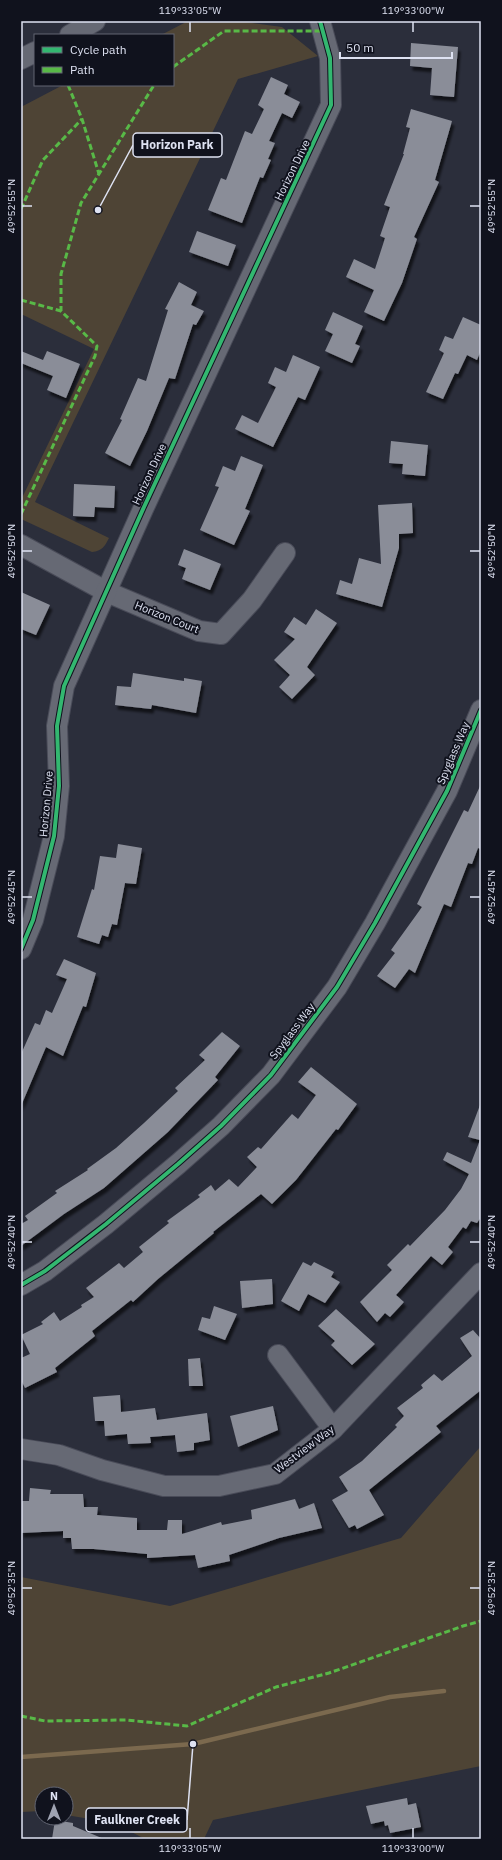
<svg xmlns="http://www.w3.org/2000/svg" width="502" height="1860" viewBox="0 0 502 1860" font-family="'IBM Plex Sans',sans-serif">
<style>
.green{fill:#4e4435}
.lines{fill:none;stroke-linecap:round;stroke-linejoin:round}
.stream{stroke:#7b694e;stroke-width:4.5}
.building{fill:#8a8d98;filter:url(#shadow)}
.minor-casing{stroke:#494b58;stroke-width:22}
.minor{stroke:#666974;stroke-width:20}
.quiet{stroke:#58b947;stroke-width:3;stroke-dasharray:6 3;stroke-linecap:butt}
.cycleway-casing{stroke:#10121d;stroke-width:6}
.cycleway{stroke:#33b770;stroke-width:4}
.ticks{fill:none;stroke:#dee2f2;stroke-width:1.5}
.labels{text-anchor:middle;stroke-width:4;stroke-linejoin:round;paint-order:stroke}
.street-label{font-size:11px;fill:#dee2f2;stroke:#10121d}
.leader{fill:none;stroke:#dee2f2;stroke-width:1.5}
.callout-dot{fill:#dee2f2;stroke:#10121d;stroke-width:1.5}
.callout{fill:#10121d;stroke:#dee2f2;stroke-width:1.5}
.callout-label{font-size:12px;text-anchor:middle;font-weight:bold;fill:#dee2f2}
.neatline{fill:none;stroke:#dee2f2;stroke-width:1.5}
.ticks-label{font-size:10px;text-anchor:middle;fill:#dee2f2}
</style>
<defs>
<filter id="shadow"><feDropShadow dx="2.5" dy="4.5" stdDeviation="1" flood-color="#0009"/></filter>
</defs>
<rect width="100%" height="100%" fill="#2b2e3b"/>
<g class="green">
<path d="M 188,21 L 237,21 L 282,27 L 318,56 L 238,79 L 35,502 L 109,538 C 105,546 102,551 92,552 L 21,519 L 21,500 L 94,349 L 21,314 L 21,107 L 63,85 L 173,85 L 173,35 L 161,35 Z"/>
<polygon points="481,1446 481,1766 213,1820 204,1839 145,1839 114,1823 66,1815 66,1794 42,1794 42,1811 21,1812 21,1577 170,1606 401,1538"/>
</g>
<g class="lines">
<polyline class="stream" points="21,1757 193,1744 390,1697 444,1691"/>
</g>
<g class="building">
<polygon points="411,43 458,47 454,97 430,95 432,68 410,66"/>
<polygon points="271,77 288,85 284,94 300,102 292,118 282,113 269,141 275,143 268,159 271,160 263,178 260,177 242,223 208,210 221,178 226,180 245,131 252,134 264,109 258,105"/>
<polygon points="411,109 452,121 435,180 439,182 414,237 417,239 402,283 384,321 364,312 374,290 346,277 354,259 375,269 385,238 380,236 390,207 384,205 404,154 403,154 410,128 406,127"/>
<polygon points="197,231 236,245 228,266 189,252"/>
<polygon points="179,282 197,292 191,305 204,311 196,325 193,324 175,379 169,378 147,431 130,466 105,453 122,420 120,419 138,378 146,381 168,310 165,309"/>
<polygon points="333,312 363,326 355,344 360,346 352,363 325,351 333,334 325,330"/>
<polygon points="463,317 481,325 481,350 477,360 467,355 458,374 455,373 443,399 426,392 444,353 439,350 445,336 453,339"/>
<polygon points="21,351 43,360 47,351 80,364 66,398 47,390 53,376 21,363"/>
<polygon points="293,355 320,367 305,400 298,397 273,447 235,429 242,415 258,423 276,387 268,383 275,367 286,372"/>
<polygon points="391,441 428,445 425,476 402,474 403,464 389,463"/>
<polygon points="241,456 263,465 245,509 250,511 234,545 200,530 219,487 215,486 223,466 235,471"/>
<polygon points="74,484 115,486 114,508 95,507 94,517 73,516"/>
<polygon points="412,503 413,533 399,534 399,548 382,607 336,594 340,580 352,584 359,558 381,564 378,505"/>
<polygon points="184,549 221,564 210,590 182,579 186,568 178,565"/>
<polygon points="21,592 50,605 36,635 21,629"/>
<polygon points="316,609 337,623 307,667 315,675 292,699 279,687 290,675 274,660 295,639 284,632 294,617 306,625"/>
<polygon points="133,673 184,681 184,678 202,681 196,713 152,705 151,709 115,705 117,686 131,687"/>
<polygon points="481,784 481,849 478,848 472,864 468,863 451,907 444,904 415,973 409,969 395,988 377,976 395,953 391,950 422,907 417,904 464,810 468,812"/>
<polygon points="118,844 142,848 136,884 125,883 117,925 112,924 108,937 102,935 99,944 77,937 92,889 94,890 100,856 116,858"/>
<polygon points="64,959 96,973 86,1007 83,1006 63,1056 46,1047 21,1106 21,1054 35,1023 40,1025 46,1010 52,1013 67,979 56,975"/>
<polygon points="222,1032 240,1046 215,1077 218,1080 190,1109 168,1132 104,1188 64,1214 21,1246 21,1224 28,1220 25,1216 57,1193 55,1191 88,1170 87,1169 116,1148 144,1123 178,1091 175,1088 205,1060 199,1055"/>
<polygon points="311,1067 357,1104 338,1130 336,1129 296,1180 272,1204 261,1194 213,1232 214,1233 158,1279 133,1302 131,1300 92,1331 95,1336 55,1368 57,1372 25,1388 21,1380 21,1358 30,1354 21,1335 43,1324 41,1322 54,1312 60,1321 82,1307 81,1305 94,1297 86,1288 119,1263 124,1268 143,1252 139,1247 169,1223 167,1221 200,1197 198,1195 211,1185 215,1191 229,1179 238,1187 257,1167 247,1157 258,1147 261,1149 292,1114 298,1119 316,1095 298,1082"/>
<polygon points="480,1105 481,1105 481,1217 477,1223 471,1221 466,1229 463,1227 448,1247 453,1252 442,1265 431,1256 396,1295 404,1302 390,1317 385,1313 377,1322 360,1302 392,1270 387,1265 408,1244 410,1246 445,1210 461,1189 469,1174 443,1160 447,1152 471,1163 480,1140 468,1137"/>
<polygon points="303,1262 311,1266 314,1262 334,1272 331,1277 340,1282 325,1303 308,1294 299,1311 281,1301"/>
<polygon points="272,1279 273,1304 242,1308 240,1281"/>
<polygon points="214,1306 237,1314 225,1340 198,1330 202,1317 210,1319"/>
<polygon points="336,1309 375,1344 352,1365 331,1345 335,1341 318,1326"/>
<polygon points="473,1330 481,1339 481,1390 436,1426 441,1432 369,1490 384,1515 357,1529 355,1525 349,1528 332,1500 348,1491 339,1477 362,1461 397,1427 395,1425 404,1416 397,1408 423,1388 421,1385 434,1374 442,1381 472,1356 460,1338"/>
<polygon points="200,1358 203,1386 189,1386 188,1359"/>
<polygon points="120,1395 121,1412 155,1408 157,1420 207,1413 210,1440 194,1443 194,1450 177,1452 175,1435 150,1437 151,1443 128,1444 127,1434 105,1436 104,1421 95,1421 93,1397"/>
<polygon points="273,1406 278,1430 238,1447 230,1416"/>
<polygon points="30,1488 51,1490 50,1494 83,1494 84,1507 98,1507 97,1515 137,1518 137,1530 167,1530 168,1520 182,1520 182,1534 221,1522 222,1525 252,1519 251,1510 295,1499 299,1509 314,1503 322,1528 279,1538 229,1555 230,1561 198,1568 195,1555 147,1558 147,1554 94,1549 72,1549 71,1538 63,1538 63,1531 21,1533 21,1501 29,1501"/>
<polygon points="407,1798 408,1805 416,1803 421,1827 390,1833 388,1825 385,1826 384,1821 371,1824 366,1806"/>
<polygon points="55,1820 73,1823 73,1826 104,1839 52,1839"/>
</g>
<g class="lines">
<defs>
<g id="minor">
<polyline points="70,35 95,21"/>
<polyline points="21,59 35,52"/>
<polyline points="21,545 107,592 199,631 221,634 252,600 285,553"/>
<polyline points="21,949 33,920 54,836 59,786 57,726 64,686 144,507 331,105 330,58 320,21"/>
<polyline points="21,1285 45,1271 106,1224 178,1164 221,1126 271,1075 337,987 375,923 447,791 481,710"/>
<polyline points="278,1355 333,1429"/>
<polyline points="21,1449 59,1455 102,1470 164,1486 219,1486 275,1474 333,1429 481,1273"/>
</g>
</defs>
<use href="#minor" class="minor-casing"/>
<use href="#minor" class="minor"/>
<g class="quiet">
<polyline points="71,35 71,34"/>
<polyline points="173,67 224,31 323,31"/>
<polyline points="68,85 82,119 99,174"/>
<polyline points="21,209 43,160 82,119"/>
<polyline points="21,300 61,311"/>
<polyline points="21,514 95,356 97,346 61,311 61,274 81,203 154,85"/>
<polyline points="21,1716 45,1721 126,1720 187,1726 276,1687 329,1673 463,1626 481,1621"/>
</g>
<defs>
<g id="cycleway">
<polyline points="21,949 33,920 54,836 59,786 57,726 64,686 144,507 331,105 330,58 320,21"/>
<polyline points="21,1285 45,1271 106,1224 178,1164 221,1126 271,1075 337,987 375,923 447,791 481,710"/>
</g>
</defs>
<use href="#cycleway" class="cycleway-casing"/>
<use href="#cycleway" class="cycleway"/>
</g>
<path class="ticks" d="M 190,22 L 190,32M 413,22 L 413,32M 22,206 L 32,206M 470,206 L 480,206M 22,551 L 32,551M 470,551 L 480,551M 22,897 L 32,897M 470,897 L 480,897M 22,1242 L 32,1242M 470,1242 L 480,1242M 22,1588 L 32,1588M 470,1588 L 480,1588M 190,1828 L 190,1838M 413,1828 L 413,1838"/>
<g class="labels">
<g class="street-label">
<text transform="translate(292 170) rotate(-64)" y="4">Horizon Drive</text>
<text transform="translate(149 474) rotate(-65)" y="4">Horizon Drive</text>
<text transform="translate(167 617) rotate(22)" y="4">Horizon Court</text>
<text transform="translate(453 753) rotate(-67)" y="4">Spyglass Way</text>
<text transform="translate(46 804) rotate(-85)" y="4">Horizon Drive</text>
<text transform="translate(292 1031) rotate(-53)" y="4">Spyglass Way</text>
<text transform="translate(304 1449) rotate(-37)" y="4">Westview Way</text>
</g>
</g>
<path class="leader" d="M98 210L133 145M193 1744L187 1820"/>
<g class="callout-dot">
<circle cx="98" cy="210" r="4"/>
<circle cx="193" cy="1744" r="4"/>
</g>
<g class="callout">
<rect x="133" y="133" width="89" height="24" rx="4"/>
<rect x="86" y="1808" width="101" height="24" rx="4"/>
</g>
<g class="callout-label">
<text x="177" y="149">Horizon Park</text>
<text x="137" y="1824">Faulkner Creek</text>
</g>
<rect width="502" height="1860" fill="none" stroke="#10121d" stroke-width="44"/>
<rect x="34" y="34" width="140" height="52" fill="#10121d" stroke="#626572"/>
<rect x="42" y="47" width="20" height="6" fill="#33b770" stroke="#626572"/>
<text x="70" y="54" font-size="12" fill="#dee2f2">Cycle path</text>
<rect x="42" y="67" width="20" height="6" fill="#58b947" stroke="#626572"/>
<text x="70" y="74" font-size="12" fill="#dee2f2">Path</text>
<g transform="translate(54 1806)"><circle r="19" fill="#10121d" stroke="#626572"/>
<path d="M0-3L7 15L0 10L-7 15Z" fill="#9fa3b2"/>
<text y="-6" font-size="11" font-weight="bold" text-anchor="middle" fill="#dee2f2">N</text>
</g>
<path d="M340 52v6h112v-6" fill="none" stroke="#dee2f2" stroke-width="2"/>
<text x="346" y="52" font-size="12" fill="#dee2f2" stroke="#10121d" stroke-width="3" paint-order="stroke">50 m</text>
<rect x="22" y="22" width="458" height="1816" class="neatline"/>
<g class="ticks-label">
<text x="190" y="14">119°33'05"W</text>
<text x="413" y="14">119°33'00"W</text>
<text transform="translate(11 206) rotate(-90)" y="4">49°52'55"N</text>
<text transform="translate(491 206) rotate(-90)" y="4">49°52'55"N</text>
<text transform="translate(11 551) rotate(-90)" y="4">49°52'50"N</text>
<text transform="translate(491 551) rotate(-90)" y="4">49°52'50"N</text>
<text transform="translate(11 897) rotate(-90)" y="4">49°52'45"N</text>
<text transform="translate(491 897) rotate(-90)" y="4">49°52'45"N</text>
<text transform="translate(11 1242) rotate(-90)" y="4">49°52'40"N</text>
<text transform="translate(491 1242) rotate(-90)" y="4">49°52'40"N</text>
<text transform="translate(11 1588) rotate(-90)" y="4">49°52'35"N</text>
<text transform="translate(491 1588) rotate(-90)" y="4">49°52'35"N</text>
<text x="190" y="1852">119°33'05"W</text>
<text x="413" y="1852">119°33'00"W</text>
</g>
</svg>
